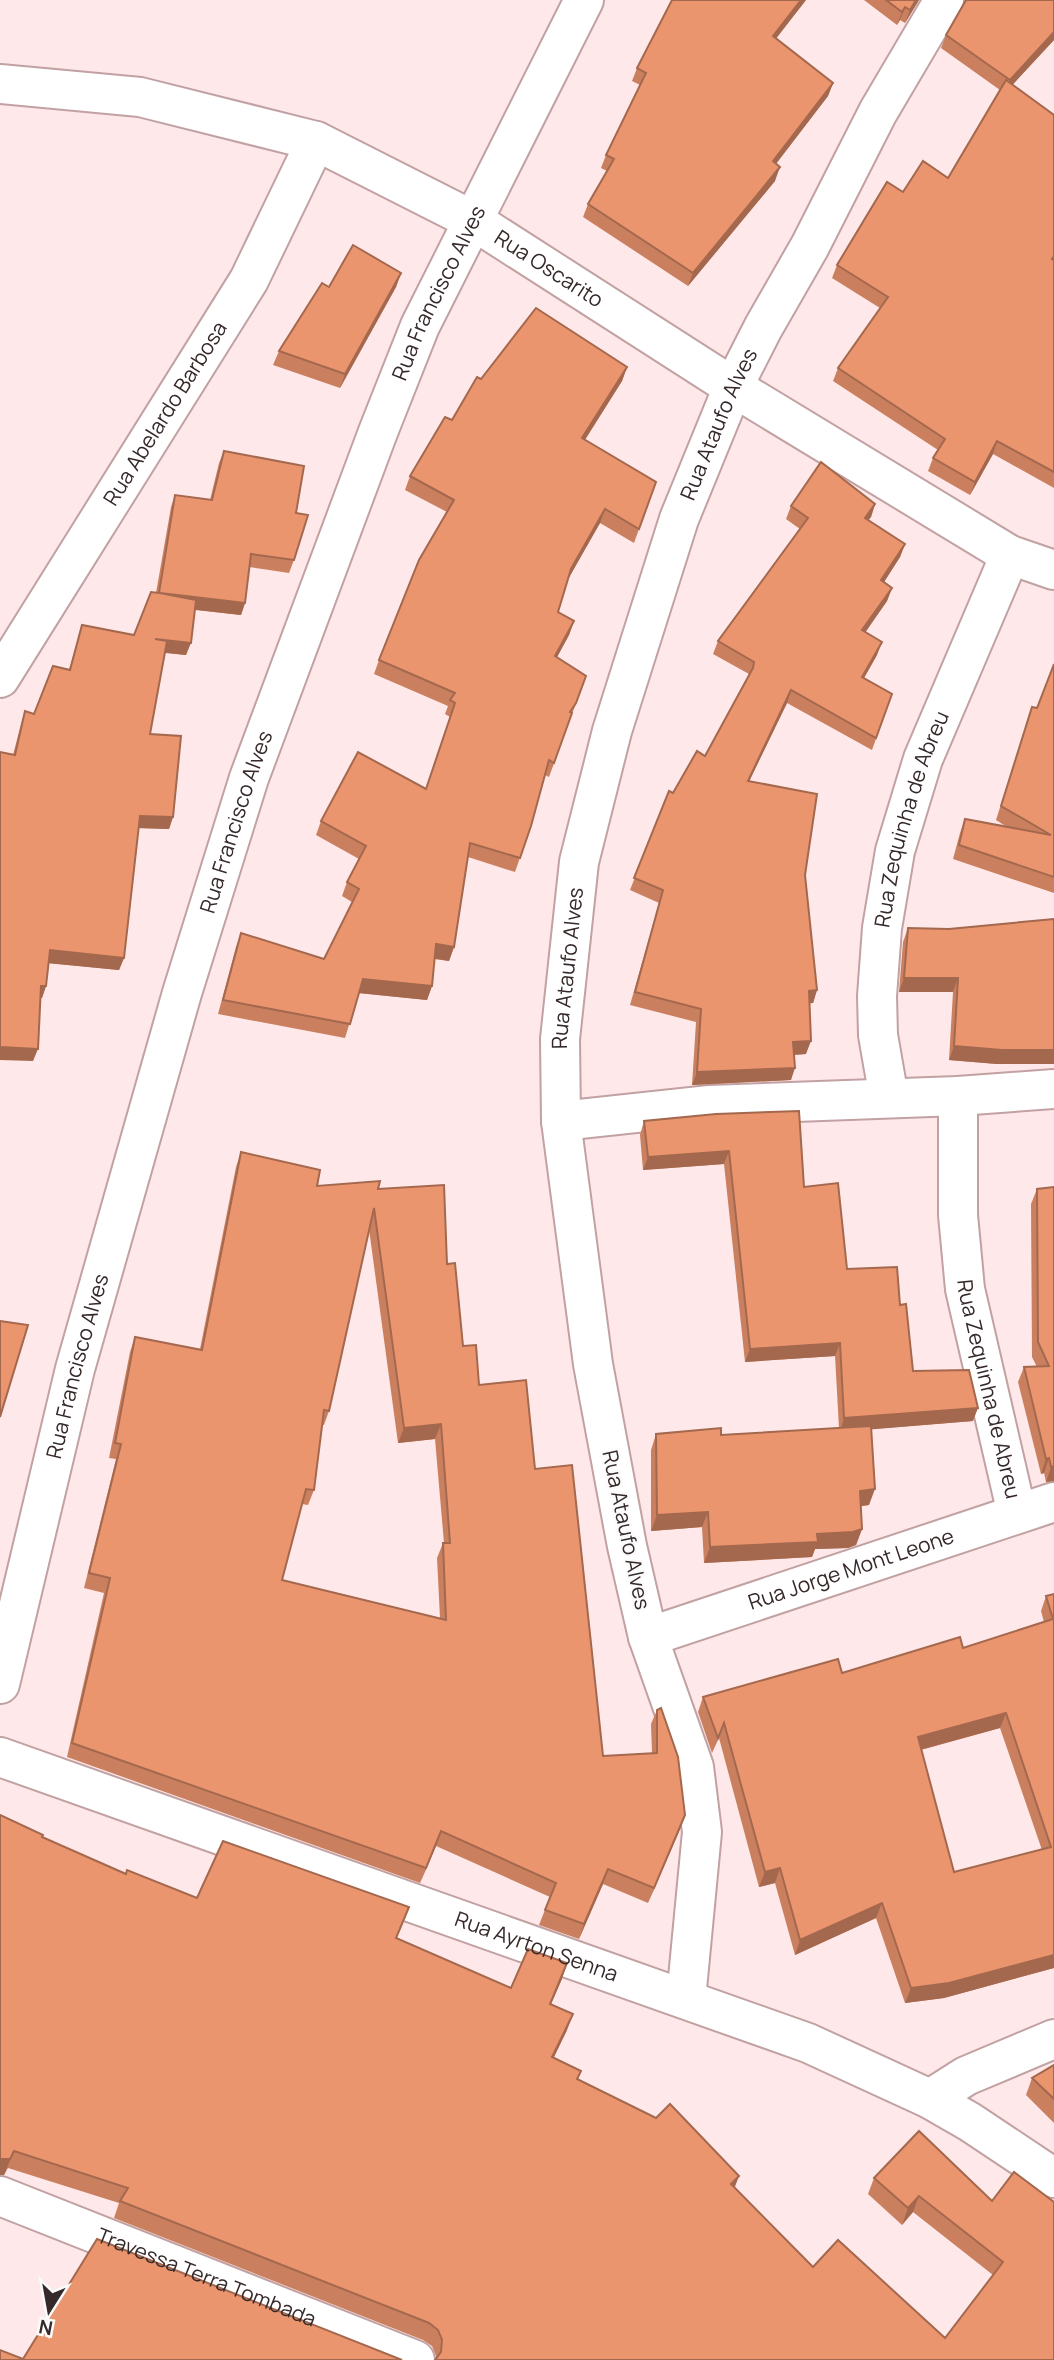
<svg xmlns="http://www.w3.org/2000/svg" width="1054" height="2360" viewBox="0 0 1054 2360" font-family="Manrope,sans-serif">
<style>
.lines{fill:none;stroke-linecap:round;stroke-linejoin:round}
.minor-casing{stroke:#c2a1a3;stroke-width:42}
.minor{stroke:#fff;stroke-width:38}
.wall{fill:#ca805f;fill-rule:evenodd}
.shaded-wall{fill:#a4684e}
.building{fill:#eb956f;stroke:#a4684e;stroke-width:2;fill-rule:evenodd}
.labels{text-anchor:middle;stroke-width:5;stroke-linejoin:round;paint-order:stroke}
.street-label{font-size:21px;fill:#36292a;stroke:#fbfbfb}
</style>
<rect width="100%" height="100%" fill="#fee8e9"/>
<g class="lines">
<defs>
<g id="minor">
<path id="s1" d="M 0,84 L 140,97 L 316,141 L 474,221 L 733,387 L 1010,555 L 1054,570"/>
<path id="s2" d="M 0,678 L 249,280 L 316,141"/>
<path id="s3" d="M 958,1096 L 958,1215 L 965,1289 L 1017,1514"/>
<path id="s4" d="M 889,1098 L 878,1035 L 877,996 L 882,928 L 895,851 L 923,759 L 1010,555"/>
<polyline points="561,1121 710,1105 958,1096 1054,1089"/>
<path id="s5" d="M 648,1637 L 1054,1502"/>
<path id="s6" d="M 0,1684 L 75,1369 L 182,993 L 249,778 L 378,432 L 420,326 L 584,0"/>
<path id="s7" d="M 0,1757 L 808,2043 L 930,2099 L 970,2122 L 1054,2178"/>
<path id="s8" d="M 686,1999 L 702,1832 L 694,1767 L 648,1637 L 627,1546 L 593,1364 L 561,1121 L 560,1039 L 579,862 L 612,731 L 679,519 L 733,387 L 763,328 L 810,246 L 878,112 L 944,0"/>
<polyline points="930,2099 966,2076 1054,2039"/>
<path id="s9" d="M 0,2196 L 415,2360"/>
</g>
</defs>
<use href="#minor" class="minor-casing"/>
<use href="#minor" class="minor"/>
</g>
<g class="wall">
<polygon points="806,0 776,38 833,83 828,96 776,164 775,181 688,286 583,217 588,204 607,171 601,168 606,155 640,85 632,81 637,68"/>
<polygon points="864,0 919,0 905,23 900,20 897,25"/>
<polygon points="966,0 1054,0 1054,40 1012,85 1054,115 1054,488 993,454 970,495 928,471 933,458 938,450 833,381 838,368 880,308 832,278 837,265 903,192 948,178 1000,90 941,48 946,35"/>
<polygon points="401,273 396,287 340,388 273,365 279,351 329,287"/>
<polygon points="627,367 622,381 585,440 656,482 634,543 600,523 567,580 558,612 574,621 569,635 557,657 586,676 549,777 545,775 531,826 515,872 468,857 454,947 449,961 434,959 432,986 427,1000 359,993 345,1038 218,1014 236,947 241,933 324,959 352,902 342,896 347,882 359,859 316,835 321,821 426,788 450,717 445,714 448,706 374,674 379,660 447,512 405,490 410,476 481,379"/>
<polygon points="224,451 296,513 294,560 289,573 249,567 245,603 241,615 195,610 186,655 165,653 150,734 173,817 169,829 139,828 124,958 119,970 49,963 46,986 42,998 40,998 33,1061 13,755 21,724 25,711 34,714 69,670 82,625 134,635 156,593 171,507 175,495 210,500 219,463"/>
<polygon points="875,504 871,517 868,520 905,544 900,557 884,582 892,588 887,601 865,632 877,655 864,678 892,694 872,750 787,703 749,781 805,875 817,990 813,1003 809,1003 806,1054 794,1055 791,1080 692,1085 696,1022 630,1005 659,903 630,890 669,791 673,793 705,756 749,674 713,654 718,641 800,529 786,519 791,506"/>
<polygon points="1054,664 1054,893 953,859 960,833 965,819 1007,827 996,820 1032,707 1037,708"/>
<polygon points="1054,919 1054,1064 997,1064 949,1060 953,992 899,992 903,942 908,928 949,929"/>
<polygon points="716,1114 804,1187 847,1269 900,1305 913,1371 973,1421 872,1429 869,1505 861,1506 862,1529 856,1545 848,1548 815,1549 812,1557 704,1563 702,1527 651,1531 651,1450 656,1434 721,1435 839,1428 835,1356 745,1362 724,1164 643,1170 640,1135 644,1121"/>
<path d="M 241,1152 L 317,1186 L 378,1189 L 447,1264 L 463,1346 L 479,1385 L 535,1469 L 603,1756 L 652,1753 L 651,1724 L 657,1710 L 680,1829 L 648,1903 L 603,1884 L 579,1939 L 539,1925 L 550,1897 L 436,1846 L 420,1883 L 67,1757 L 104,1593 L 84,1588 L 116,1459 L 109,1458 L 130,1352 L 135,1337 L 200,1349 L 236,1167 ZM 369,1229 L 398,1443 L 435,1439 L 444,1543 L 443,1543 L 437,1558 L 440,1618 L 282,1580 L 302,1504 L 308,1505 L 314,1490 L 322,1425 L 324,1425 L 329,1411 Z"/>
<polygon points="1054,1187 1054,1481 1046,1482 1044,1473 1041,1474 1018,1382 1024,1367 1037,1367 1032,1357 1031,1204 1037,1189"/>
<path d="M 1054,1594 L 1054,1968 L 944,1998 L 905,2003 L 876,1918 L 795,1955 L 775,1883 L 759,1887 L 719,1738 L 712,1753 L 698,1712 L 703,1697 L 842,1673 L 963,1648 L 1044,1622 L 1041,1611 L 1046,1596 ZM 1000,1728 L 1042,1850 L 954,1872 L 921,1750 Z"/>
<polygon points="0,1815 42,1837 126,1874 197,1898 409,1907 396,1939 511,1988 567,1963 550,2004 567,2030 553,2058 581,2071 578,2079 735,2188 813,2267 945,2338 993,2275 913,2212 902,2225 868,2194 874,2178 992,2201 1054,2360 436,2359 436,2356 432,2346 423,2340 114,2218 119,2203 8,2168 4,2175 0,2175"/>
<polygon points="1054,2065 1054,2123 1026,2095 1032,2078"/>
</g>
<g class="shaded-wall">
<polygon points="801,0 806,0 768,49 773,36"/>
<polygon points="916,0 919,0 905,23 910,10"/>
<polygon points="905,7 900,20 897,25 902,12"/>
<polygon points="1054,32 1054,40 1005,93 1010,80"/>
<polygon points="833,83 828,96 768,174 773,161"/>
<polygon points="780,167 775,181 688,286 693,273"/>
<polygon points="401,273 396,287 340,388 345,374"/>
<polygon points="627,367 622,381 577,452 582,438"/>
<polygon points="997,441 993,454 970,495 975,482"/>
<polygon points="875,504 871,517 860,531 865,518"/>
<polygon points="605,509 600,523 566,583 571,569"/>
<polygon points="905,544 900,557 877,593 881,580"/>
<polygon points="892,588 887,601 858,643 862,630"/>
<polygon points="160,593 245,603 241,615 155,605"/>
<polygon points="574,621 569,635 550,670 555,656"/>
<polygon points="155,639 191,643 186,655 151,651"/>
<polygon points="882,642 877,655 857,690 862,677"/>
<polygon points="791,690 787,703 743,794 748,781"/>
<polygon points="140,816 173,817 169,829 136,828"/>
<polygon points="436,944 454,947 449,961 431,958"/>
<polygon points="50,950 124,958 119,970 46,963"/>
<polygon points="904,978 958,978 953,992 899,992"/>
<polygon points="363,979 432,986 427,1000 358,993"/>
<polygon points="41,986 46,986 42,998 36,998"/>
<polygon points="817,990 813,1003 804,1004 809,991"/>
<polygon points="811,1041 806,1054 789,1055 793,1042"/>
<polygon points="954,1046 1054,1050 1054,1064 997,1064 949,1060"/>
<polygon points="0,1047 38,1049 33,1061 0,1060"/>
<polygon points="795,1068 791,1080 692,1085 697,1072"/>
<polygon points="729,1151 724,1164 643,1170 648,1157"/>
<polygon points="840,1343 835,1356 745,1362 750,1349"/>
<polygon points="978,1408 973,1421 840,1432 844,1418"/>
<polygon points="441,1424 435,1439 398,1443 404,1428"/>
<polygon points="1049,1458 1044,1473 1041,1474 1046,1459"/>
<polygon points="1054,1466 1054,1481 1046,1482 1051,1467"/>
<polygon points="875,1489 869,1505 854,1507 860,1491"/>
<polygon points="708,1512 702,1527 651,1531 657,1515"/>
<polygon points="862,1529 856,1545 848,1548 815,1549 812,1557 704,1563 710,1547"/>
<polygon points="1006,1713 1000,1728 912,1752 918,1737"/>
<polygon points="685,1815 680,1829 648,1903 654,1888"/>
<polygon points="441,1831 436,1846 420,1883 426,1868"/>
<polygon points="780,1868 775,1883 759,1887 765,1872"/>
<polygon points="608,1869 603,1884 579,1939 584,1924"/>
<polygon points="882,1903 876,1918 795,1955 800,1940"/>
<polygon points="1054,1955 1054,1968 944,1998 905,2003 911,1988"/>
<polygon points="567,1963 562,1979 544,2020 550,2004"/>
<polygon points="573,2014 567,2030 546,2074 552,2057"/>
<polygon points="14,2151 4,2175 0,2175 0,2159"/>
<polygon points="739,2176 733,2192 731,2184"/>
<polygon points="919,2196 913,2212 902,2225 908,2208"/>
</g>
<g class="building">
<polygon points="672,0 801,0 773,36 833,83 773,161 780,167 693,273 588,204 614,159 606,155 646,73 637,68"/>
<polygon points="886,0 916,0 910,10 905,7 902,12"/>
<polygon points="966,0 1054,0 1054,32 1010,80 946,35"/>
<polygon points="1006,80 1054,115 1054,256 1052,259 1054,260 1054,472 997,441 975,482 933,458 945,439 838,368 888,297 837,265 887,182 903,192 923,161 948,178"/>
<polygon points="353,245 401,273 345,374 279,351 322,283 329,287"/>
<polygon points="536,308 627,367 582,438 656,482 639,529 605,509 571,569 558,612 574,621 555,656 586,676 576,703 570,712 572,713 554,763 549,760 531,826 520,858 470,843 454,947 436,944 432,986 363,979 350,1024 223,1000 241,933 324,959 359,889 347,882 366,846 321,821 358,752 426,789 455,703 450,700 455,693 379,660 419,560 454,500 410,476 445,417 452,420 477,377 481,379"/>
<polygon points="224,451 304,466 296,513 308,515 294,560 251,554 245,603 160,593 196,600 191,643 155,639 167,641 150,734 181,736 173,817 140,816 124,958 50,950 46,986 41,986 38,1049 0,1047 0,752 15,755 25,711 34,714 53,666 70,670 82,625 134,635 151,592 159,593 175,495 212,500"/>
<polygon points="821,462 875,504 865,518 905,544 881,580 892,588 862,630 882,642 862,677 892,694 876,738 791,690 748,781 817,794 805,875 817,990 809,991 811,1041 793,1042 795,1068 697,1072 701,1009 635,992 663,890 634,878 669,791 673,793 697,751 705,756 753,668 754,662 718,641 808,518 791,506"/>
<polygon points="1054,664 1054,877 959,845 965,819 1051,835 1001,806 1032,707 1037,708"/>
<polygon points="1054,919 1054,1050 1002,1050 954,1046 958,978 904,978 908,928 949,929"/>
<polygon points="799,1111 804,1187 838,1183 847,1269 897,1267 900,1305 906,1304 913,1371 969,1370 978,1408 844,1418 840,1343 750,1349 729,1151 648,1157 644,1121 716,1114"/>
<path d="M 241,1152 L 320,1170 L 317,1186 L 380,1181 L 378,1189 L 444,1185 L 447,1264 L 455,1263 L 463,1346 L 476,1345 L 479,1385 L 526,1380 L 535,1469 L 572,1465 L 603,1756 L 657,1753 L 657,1710 L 661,1708 L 678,1757 L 685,1815 L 654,1888 L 608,1869 L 584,1924 L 545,1910 L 556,1883 L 441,1831 L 426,1868 L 72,1743 L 110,1578 L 89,1573 L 121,1444 L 115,1443 L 135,1337 L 202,1350 ZM 374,1208 L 404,1428 L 441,1424 L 450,1543 L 443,1543 L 446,1620 L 282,1580 L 306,1489 L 314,1490 L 324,1410 L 329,1411 Z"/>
<polygon points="1054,1187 1054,1466 1051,1467 1049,1458 1046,1459 1024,1367 1049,1366 1038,1342 1037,1189"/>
<polygon points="0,1321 28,1325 0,1417"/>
<polygon points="871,1426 875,1489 860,1491 862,1529 853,1532 817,1534 818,1542 710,1547 708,1512 657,1515 656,1434 721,1428 721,1435"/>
<path d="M 1054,1594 L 1054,1955 L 949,1983 L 911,1988 L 882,1903 L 800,1940 L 780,1868 L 765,1872 L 724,1723 L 718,1738 L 703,1697 L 838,1659 L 842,1673 L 960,1637 L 963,1648 L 1053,1619 L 1046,1596 ZM 1006,1713 L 1051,1847 L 954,1872 L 918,1737 Z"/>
<polygon points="0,1815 43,1835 42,1837 126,1874 127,1870 197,1898 223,1841 409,1907 396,1938 511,1988 528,1949 567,1963 550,2004 573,2014 552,2057 581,2071 577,2079 656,2118 670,2104 739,2176 731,2184 813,2267 838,2240 945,2338 1003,2262 919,2196 908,2208 874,2178 919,2131 992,2201 1014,2172 1054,2202 1054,2360 435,2360 441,2352 442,2340 438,2330 429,2323 120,2201 128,2188 14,2151 10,2159 0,2159"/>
<polygon points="1054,2065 1054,2099 1032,2078"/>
<polygon points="97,2239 402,2360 0,2360 0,2350 23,2359"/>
</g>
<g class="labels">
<g class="street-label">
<text dy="7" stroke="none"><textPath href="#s1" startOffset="588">Rua Oscarito</textPath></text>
<text dy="7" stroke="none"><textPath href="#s6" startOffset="1461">Rua Francisco Alves</textPath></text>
<text dy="7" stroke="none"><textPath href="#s2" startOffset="312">Rua Abelardo Barbosa</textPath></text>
<text dy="7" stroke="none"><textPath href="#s8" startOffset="1615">Rua Ataufo Alves</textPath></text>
<text dy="7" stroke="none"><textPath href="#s4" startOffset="284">Rua Zequinha de Abreu</textPath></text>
<text dy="7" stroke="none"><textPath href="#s6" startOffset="894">Rua Francisco Alves</textPath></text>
<text dy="7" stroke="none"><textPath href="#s8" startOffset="1048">Rua Ataufo Alves</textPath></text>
<text dy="7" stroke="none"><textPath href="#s6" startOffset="327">Rua Francisco Alves</textPath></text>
<text dy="7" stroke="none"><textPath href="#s3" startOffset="296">Rua Zequinha de Abreu</textPath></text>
<text transform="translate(626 1530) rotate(78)" y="7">Rua Ataufo Alves</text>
<text dy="7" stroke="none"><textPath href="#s5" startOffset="214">Rua Jorge Mont Leone</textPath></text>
<text dy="7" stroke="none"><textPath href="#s7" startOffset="569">Rua Ayrton Senna</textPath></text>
<text dy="7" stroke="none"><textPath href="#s9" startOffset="222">Travessa Terra Tombada</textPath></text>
</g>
</g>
<g transform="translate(49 2311) rotate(191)" stroke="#fbfbfb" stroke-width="5" paint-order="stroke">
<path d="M0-5L12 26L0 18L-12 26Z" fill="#36292a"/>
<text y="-10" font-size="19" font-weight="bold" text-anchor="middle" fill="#36292a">N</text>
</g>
</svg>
